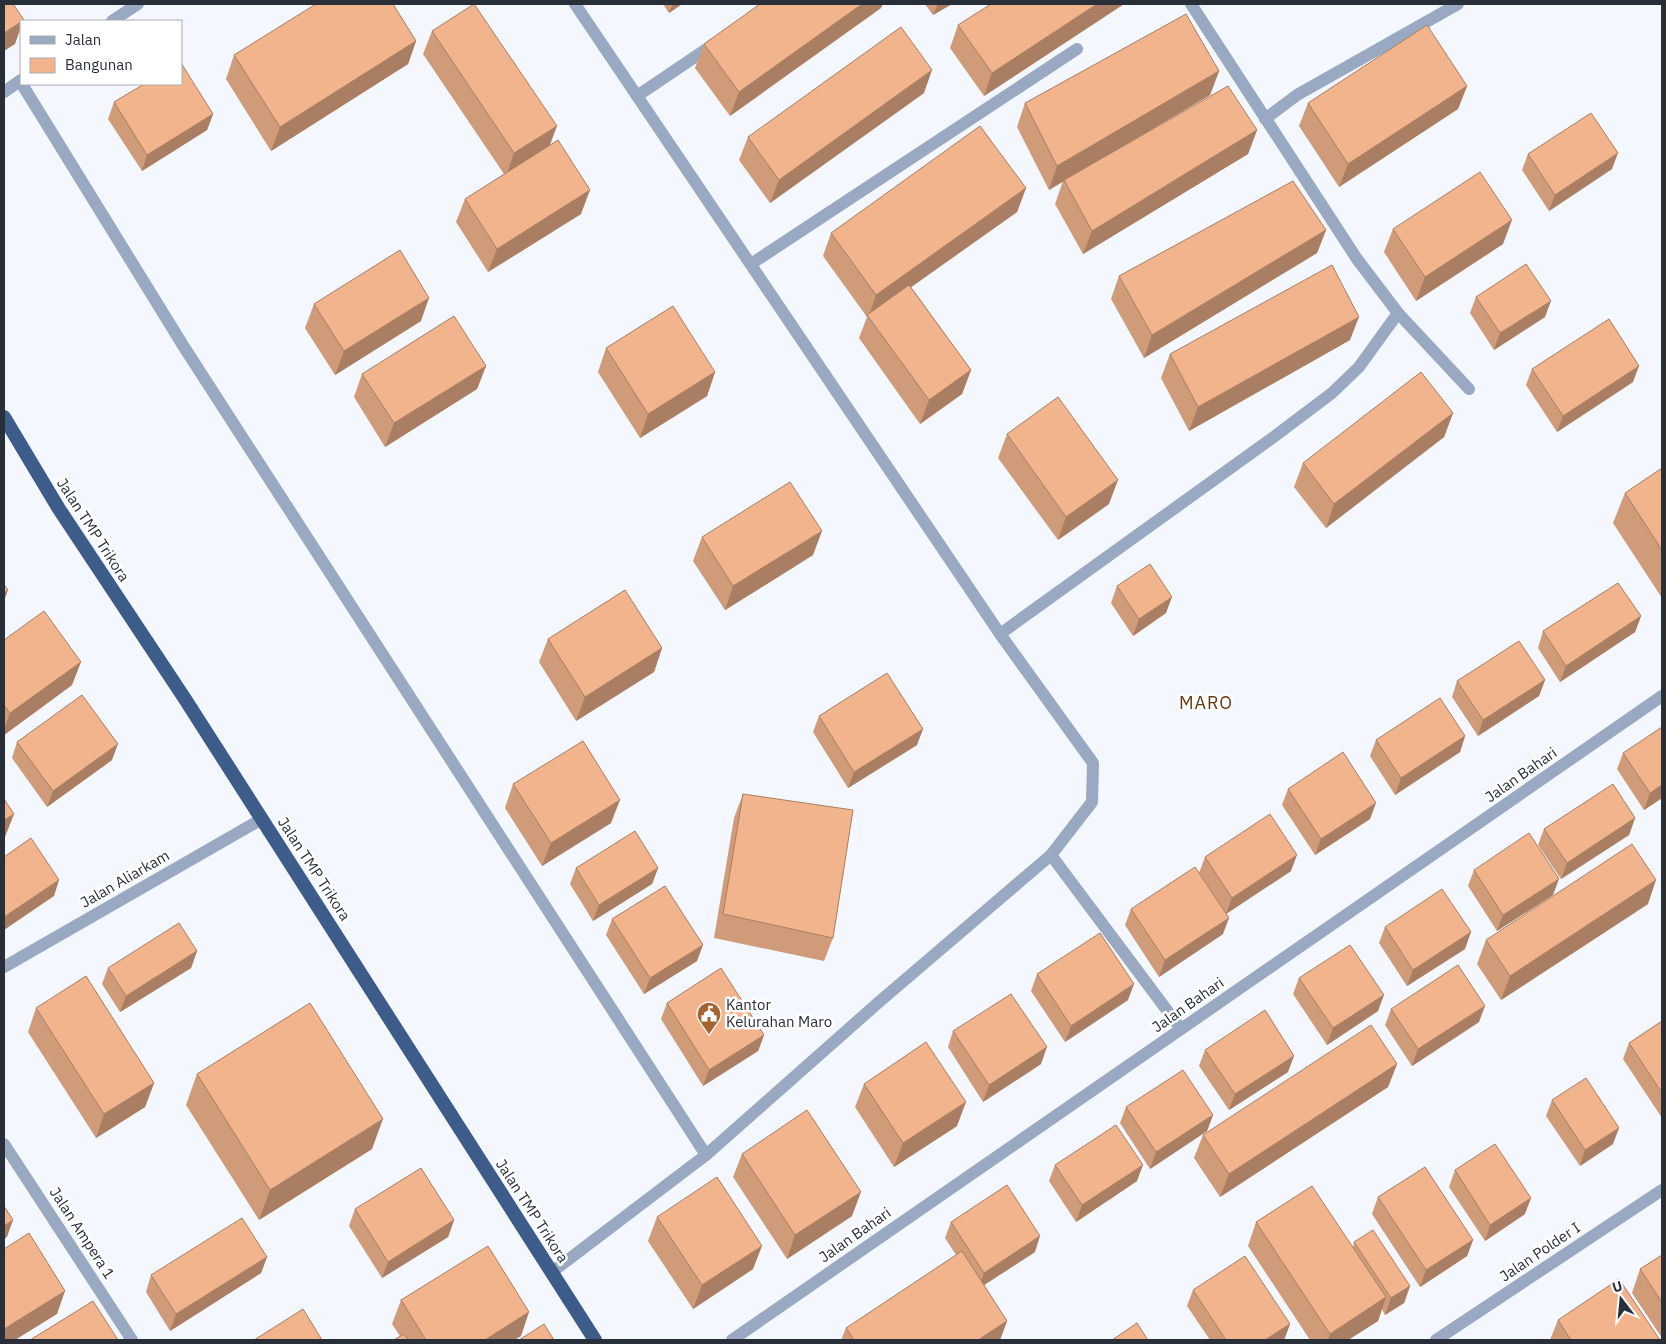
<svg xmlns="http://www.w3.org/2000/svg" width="1666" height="1344" viewBox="0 0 1666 1344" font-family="'IBM Plex Sans',sans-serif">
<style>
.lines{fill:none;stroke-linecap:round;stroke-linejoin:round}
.service{stroke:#98a9c1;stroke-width:12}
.minor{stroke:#98a9c1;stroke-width:12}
.trunk{stroke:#3d5c89;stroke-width:14}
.wall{fill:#cf9b78}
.shaded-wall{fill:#a97e62}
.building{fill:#f1b48c;stroke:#a97e62}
.labels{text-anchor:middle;stroke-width:5;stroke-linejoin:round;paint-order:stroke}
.street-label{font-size:15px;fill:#282f39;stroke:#fff}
.poi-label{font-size:15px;fill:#282f39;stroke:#fff;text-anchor:start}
.quarter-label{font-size:18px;letter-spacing:1px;fill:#663816;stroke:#fff}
</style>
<rect width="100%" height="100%" fill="#f4f7fd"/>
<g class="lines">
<polyline class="service" points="1051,855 1181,1029"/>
<g class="minor">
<polyline points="112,21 138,4"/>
<polyline points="20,81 184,347 706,1155"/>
<polyline points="4,92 21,80"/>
<polyline points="637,96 714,44"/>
<polyline points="1265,119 1297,95 1458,4"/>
<polyline points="751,264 1077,49"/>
<polyline points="1398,313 1469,389"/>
<polyline points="1000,634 1275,436 1332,393 1359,367 1398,313 1357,259 1191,4"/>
<polyline points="4,967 262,819"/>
<polyline points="4,1144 132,1340"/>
<polyline points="552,1272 706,1155 879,1002 1051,855 1092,802 1093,763 1000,634 575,4"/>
<polyline points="732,1340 1662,696"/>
<polyline points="1436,1340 1662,1190"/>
</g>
<polyline class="trunk" points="4,417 59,509 185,699 595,1340"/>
</g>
<g class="wall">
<polygon points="663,4 682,4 669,13"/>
<polygon points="925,4 952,4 933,15"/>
<polygon points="1124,4 984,96 950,48 958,25"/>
<polygon points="881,8 730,116 695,68 704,44"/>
<polygon points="432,31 550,145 581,214 488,272 456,222 465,199 504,174 423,54"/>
<polygon points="416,41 408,64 271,151 226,79 234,55"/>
<polygon points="1219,71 1210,95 1114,151 1257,130 1248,154 1083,254 1055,204 1063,181 1049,190 1017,127 1025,103"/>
<polygon points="1467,86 1458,109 1339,187 1299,126 1308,103"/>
<polygon points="924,93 770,203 739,160 748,137"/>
<polygon points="114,102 213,114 207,130 142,171 108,119"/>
<polygon points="1528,154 1612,169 1549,211 1522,170"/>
<polygon points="1026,188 1017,212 911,287 971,370 962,394 920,424 859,338 867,317 823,256 831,233"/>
<polygon points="1393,229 1503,244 1416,301 1384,252"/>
<polygon points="1326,230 1317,253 1144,358 1111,299 1119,276"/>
<polygon points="1476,297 1545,317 1494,350 1470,313"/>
<polygon points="314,304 421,321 335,375 305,328"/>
<polygon points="1350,340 1189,431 1161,378 1170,354"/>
<polygon points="606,348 715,372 707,396 640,438 598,372"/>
<polygon points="486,366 477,389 385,447 354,397 362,374"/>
<polygon points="1532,369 1633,382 1557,432 1526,385"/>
<polygon points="1453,413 1444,437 1326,528 1294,487 1303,463"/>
<polygon points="1007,434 1109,504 1058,540 998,458"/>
<polygon points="1662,468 1662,598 1613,523 1625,493"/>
<polygon points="702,537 813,555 725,610 693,561"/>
<polygon points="1117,586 1166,613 1133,636 1111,603"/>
<polygon points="1641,616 1635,632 1560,682 1538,648 1543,631"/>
<polygon points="548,639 662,648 654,672 576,721 539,662"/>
<polygon points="4,640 72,685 4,735"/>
<polygon points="1545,680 1539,696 1478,736 1452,697 1457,681"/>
<polygon points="819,716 917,745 848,788 813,732"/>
<polygon points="1465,736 1460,752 1395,795 1370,756 1376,740"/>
<polygon points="17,742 112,760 47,807 12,758"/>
<polygon points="1623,753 1662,798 1644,810 1617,769"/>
<polygon points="513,784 611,823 542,866 505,808"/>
<polygon points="1288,789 1370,819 1315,855 1282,805"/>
<polygon points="743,794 833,938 824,961 714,938 734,818"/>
<polygon points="1635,818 1629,835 1561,879 1538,845 1544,829"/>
<polygon points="1205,857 1291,871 1226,914 1199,873"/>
<polygon points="576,868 658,868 652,884 593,921 570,884"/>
<polygon points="1474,870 1553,895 1497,931 1468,886"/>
<polygon points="1648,904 1501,1000 1477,964 1486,940"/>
<polygon points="1131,909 1223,934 1159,977 1125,925"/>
<polygon points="612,919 697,961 644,994 606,935"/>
<polygon points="1385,927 1465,949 1407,986 1379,943"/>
<polygon points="197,951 191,968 120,1012 102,984 108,968"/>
<polygon points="1037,974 1128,1000 1065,1042 1031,991"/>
<polygon points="1299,978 1378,1011 1327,1045 1293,994"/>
<polygon points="667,1003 764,1035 758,1051 703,1086 661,1019"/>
<polygon points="36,1008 154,1083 145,1107 96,1138 28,1032"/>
<polygon points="1391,1009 1479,1022 1412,1066 1385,1025"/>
<polygon points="1662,1021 1662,1118 1623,1059 1629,1043"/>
<polygon points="953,1031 1041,1064 983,1102 948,1047"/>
<polygon points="1205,1050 1288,1072 1229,1110 1199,1066"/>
<polygon points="1397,1064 1388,1087 1220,1197 1194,1158 1203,1135"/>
<polygon points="197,1074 372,1149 259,1220 186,1105"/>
<polygon points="864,1084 957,1126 894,1167 855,1107"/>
<polygon points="1552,1100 1613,1144 1580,1166 1546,1116"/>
<polygon points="1126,1107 1213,1115 1207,1131 1150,1169 1120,1123"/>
<polygon points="742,1154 852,1216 787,1259 733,1177"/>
<polygon points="1055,1165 1137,1181 1076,1222 1049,1181"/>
<polygon points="1455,1170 1525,1214 1485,1241 1449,1187"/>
<polygon points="1378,1197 1473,1240 1467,1256 1420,1287 1372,1214"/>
<polygon points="355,1209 454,1220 448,1237 382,1278 349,1226"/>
<polygon points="657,1217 753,1269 693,1309 648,1241"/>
<polygon points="951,1222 1035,1252 984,1285 1007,1321 1000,1340 841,1340 846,1328 956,1255 945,1238"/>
<polygon points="1256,1222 1353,1247 1354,1242 1410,1286 1404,1303 1385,1315 1382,1309 1378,1321 1348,1340 1310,1340 1248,1246"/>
<polygon points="1662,1255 1662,1338 1632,1293 1640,1269"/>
<polygon points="267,1257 261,1273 170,1331 146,1292 151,1275"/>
<polygon points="1193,1290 1290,1324 1284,1340 1210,1340 1187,1306"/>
<polygon points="401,1300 521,1336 514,1340 394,1340 400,1336 392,1324"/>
<polygon points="1558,1320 1660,1340 1550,1340"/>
</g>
<g class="shaded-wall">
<polygon points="673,4 682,4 669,13"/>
<polygon points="862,4 883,4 881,8 730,116 739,92"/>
<polygon points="938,4 952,4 933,15"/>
<polygon points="1097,4 1124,4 984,96 992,73"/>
<polygon points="21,22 21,27 15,44 4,51 4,33"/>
<polygon points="416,41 408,64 271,151 280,127"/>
<polygon points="932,70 924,93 770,203 779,180"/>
<polygon points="1219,71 1210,95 1049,190 1057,166"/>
<polygon points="1467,86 1458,109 1339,187 1348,164"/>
<polygon points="213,114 207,130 142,171 147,155"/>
<polygon points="557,126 548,150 506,177 514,153"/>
<polygon points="1257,130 1248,154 1083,254 1092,231"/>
<polygon points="1618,153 1612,169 1549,211 1555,195"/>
<polygon points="1026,188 1017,212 869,317 869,316 876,295"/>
<polygon points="590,190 581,214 488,272 497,249"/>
<polygon points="1512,220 1503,244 1416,301 1425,277"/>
<polygon points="1326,230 1317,253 1144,358 1152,335"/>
<polygon points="429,298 421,321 335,375 344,351"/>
<polygon points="1551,301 1545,317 1494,350 1500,333"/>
<polygon points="1359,317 1350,340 1189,431 1198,407"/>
<polygon points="486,366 477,389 385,447 394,423"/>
<polygon points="1639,366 1633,382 1557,432 1563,416"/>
<polygon points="971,370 962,394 920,424 929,400"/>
<polygon points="715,372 707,396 640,438 648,414"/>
<polygon points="1453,413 1444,437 1326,528 1334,504"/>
<polygon points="1118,480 1109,504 1058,540 1066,517"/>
<polygon points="822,531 813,555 725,610 733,586"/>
<polygon points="8,590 4,601 4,593"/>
<polygon points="1172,597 1166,613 1133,636 1139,619"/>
<polygon points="1641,616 1635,632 1560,682 1566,666"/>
<polygon points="662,648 654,672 576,721 585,697"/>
<polygon points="81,662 72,685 4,735 4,730 10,713"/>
<polygon points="1545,680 1539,696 1478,736 1483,720"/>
<polygon points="923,729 917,745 848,788 854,772"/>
<polygon points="1465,736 1460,752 1395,795 1401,778"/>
<polygon points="118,744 112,760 47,807 53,791"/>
<polygon points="1662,785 1662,798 1644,810 1650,793"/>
<polygon points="620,800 611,823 542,866 551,843"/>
<polygon points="1376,803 1370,819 1315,855 1321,839"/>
<polygon points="14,814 5,837 4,838 4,820"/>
<polygon points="1635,818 1629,835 1561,879 1567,863"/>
<polygon points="1297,855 1291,871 1226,914 1232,898"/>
<polygon points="658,868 652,884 593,921 599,905"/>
<polygon points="1559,879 1553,895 1497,931 1503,915"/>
<polygon points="59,880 54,896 4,930 4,917"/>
<polygon points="1656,880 1648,904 1501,1000 1510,976"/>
<polygon points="1229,918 1223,934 1159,977 1165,960"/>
<polygon points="1471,932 1465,949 1407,986 1413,970"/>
<polygon points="703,945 697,961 644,994 650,978"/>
<polygon points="197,951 191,968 120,1012 126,996"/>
<polygon points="1134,984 1128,1000 1065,1042 1071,1026"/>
<polygon points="1384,995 1378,1011 1327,1045 1333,1028"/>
<polygon points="1485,1006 1479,1022 1412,1066 1418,1049"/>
<polygon points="764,1035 758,1051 703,1086 709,1070"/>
<polygon points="1047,1047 1041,1064 983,1102 989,1085"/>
<polygon points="1294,1056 1288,1072 1229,1110 1235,1094"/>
<polygon points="1397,1064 1388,1087 1220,1197 1229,1174"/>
<polygon points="154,1083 145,1107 96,1138 104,1114"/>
<polygon points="966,1102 957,1126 894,1167 903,1143"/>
<polygon points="1213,1115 1207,1131 1150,1169 1156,1152"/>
<polygon points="383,1119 372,1149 259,1220 270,1190"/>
<polygon points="1619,1128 1613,1144 1580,1166 1585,1150"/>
<polygon points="1143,1165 1137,1181 1076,1222 1082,1205"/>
<polygon points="861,1192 852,1216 787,1259 795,1235"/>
<polygon points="1531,1198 1525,1214 1485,1241 1490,1225"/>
<polygon points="13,1220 7,1237 4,1239 4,1226"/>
<polygon points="454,1220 448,1237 382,1278 388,1262"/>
<polygon points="1040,1236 1035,1252 978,1289 984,1273"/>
<polygon points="1473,1240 1467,1256 1420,1287 1426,1270"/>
<polygon points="762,1246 753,1269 693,1309 702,1285"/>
<polygon points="267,1257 261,1273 170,1331 176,1314"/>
<polygon points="1410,1286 1404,1303 1385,1315 1391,1298"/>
<polygon points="65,1291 57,1314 15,1340 4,1340 4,1329"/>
<polygon points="1386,1297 1378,1321 1348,1340 1328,1340 1330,1334"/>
<polygon points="529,1312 521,1336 514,1340 485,1340"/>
<polygon points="1007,1321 1000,1340 978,1340"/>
<polygon points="1290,1324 1284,1340 1265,1340"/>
</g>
<g class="building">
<polygon points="4,4 13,4 24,20 4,33"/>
<polygon points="316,4 393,4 416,41 280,127 234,55"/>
<polygon points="474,4 557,126 514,153 432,31"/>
<polygon points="760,4 862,4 739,92 704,44"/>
<polygon points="991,4 1097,4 992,73 958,25"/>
<polygon points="1186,14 1219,71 1057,166 1025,103"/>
<polygon points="1427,25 1467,86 1348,164 1308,103"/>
<polygon points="901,27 932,70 779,180 748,137"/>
<polygon points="181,63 213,114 147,155 114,102 144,84 181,84"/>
<polygon points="1228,86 1257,130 1092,231 1064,180"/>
<polygon points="1591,113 1618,153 1555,195 1528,154"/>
<polygon points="980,126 1026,188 876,295 831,233"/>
<polygon points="558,140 590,190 497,249 465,199"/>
<polygon points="1480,172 1512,220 1425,277 1393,229"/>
<polygon points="1293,181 1326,230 1152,335 1119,276"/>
<polygon points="400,250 429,298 344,351 314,304"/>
<polygon points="1526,264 1551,301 1500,333 1476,297"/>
<polygon points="1332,265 1359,317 1198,407 1170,354"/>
<polygon points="909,285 971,370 929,400 867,315"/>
<polygon points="673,306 715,372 648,414 606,348"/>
<polygon points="454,316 486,366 394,423 362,374"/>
<polygon points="1609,319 1639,366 1563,416 1532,369"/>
<polygon points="1421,372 1453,413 1334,504 1303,463"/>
<polygon points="1058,397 1118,480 1066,517 1007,434"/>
<polygon points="1662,468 1662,550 1625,493"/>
<polygon points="790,482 822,531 733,586 702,537"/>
<polygon points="1150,564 1172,597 1139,619 1117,586"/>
<polygon points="1618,583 1641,616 1566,666 1543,631"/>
<polygon points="4,585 8,590 4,593"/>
<polygon points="625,590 662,648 585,697 548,639"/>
<polygon points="44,611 81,662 10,713 4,705 4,640"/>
<polygon points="1519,641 1545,680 1483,720 1457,681"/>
<polygon points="887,673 923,729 854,772 819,716"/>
<polygon points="82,695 118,744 53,791 17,742"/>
<polygon points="1440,698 1465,736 1401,778 1376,740"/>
<polygon points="1662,727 1662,785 1650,793 1623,753"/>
<polygon points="583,741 620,800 551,843 513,784"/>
<polygon points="1343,752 1376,803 1321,839 1288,789"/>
<polygon points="1613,784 1635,818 1567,863 1544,829"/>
<polygon points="743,794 853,810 833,938 723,914"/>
<polygon points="4,799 14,814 4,820"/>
<polygon points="1270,814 1297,855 1232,898 1205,857"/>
<polygon points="635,831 658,868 599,905 576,868"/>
<polygon points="1529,833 1559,879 1503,915 1474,870"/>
<polygon points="31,838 59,880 4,917 4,857"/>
<polygon points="1632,844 1656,880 1510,976 1486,940"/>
<polygon points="1195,867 1229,918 1165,960 1131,909"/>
<polygon points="665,886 703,945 650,978 612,919"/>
<polygon points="1442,889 1471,932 1413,970 1385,927"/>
<polygon points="179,923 197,951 126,996 108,968"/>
<polygon points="1100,933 1134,984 1071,1026 1037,974"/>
<polygon points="1350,945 1384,995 1333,1028 1299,978"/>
<polygon points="1458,965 1485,1006 1418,1049 1391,1009"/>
<polygon points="721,968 764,1035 709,1070 667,1003"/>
<polygon points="86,976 154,1083 104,1114 36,1008"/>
<polygon points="1011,994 1047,1047 989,1085 953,1031"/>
<polygon points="310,1003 383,1119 270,1190 197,1074"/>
<polygon points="1265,1010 1294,1056 1235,1094 1205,1050"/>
<polygon points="1662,1021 1662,1093 1629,1043"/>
<polygon points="1371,1025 1397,1064 1229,1174 1203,1135"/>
<polygon points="926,1042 966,1102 903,1143 864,1084"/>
<polygon points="1183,1070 1213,1115 1156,1152 1126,1107"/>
<polygon points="1586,1078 1619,1128 1585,1150 1552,1100"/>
<polygon points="807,1110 861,1192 795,1235 742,1154"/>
<polygon points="1116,1125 1143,1165 1082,1205 1055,1165"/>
<polygon points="1495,1144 1531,1198 1490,1225 1455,1170"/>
<polygon points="1425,1167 1473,1240 1426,1270 1378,1197"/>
<polygon points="421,1168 454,1220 388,1262 355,1209"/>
<polygon points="717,1177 762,1246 702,1285 657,1217"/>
<polygon points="1007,1185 1040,1236 984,1273 951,1222"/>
<polygon points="1312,1186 1386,1297 1330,1334 1256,1222"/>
<polygon points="4,1206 13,1220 4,1226"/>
<polygon points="242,1218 267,1257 176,1314 151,1275"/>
<polygon points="1373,1230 1410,1286 1391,1298 1354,1242"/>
<polygon points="29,1233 65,1291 4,1329 4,1249"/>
<polygon points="488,1246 529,1312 485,1340 426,1340 401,1300"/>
<polygon points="962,1251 1007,1321 978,1340 854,1340 846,1328"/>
<polygon points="1662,1255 1662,1302 1640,1269"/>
<polygon points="1245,1256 1290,1324 1265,1340 1226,1340 1193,1290"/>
<polygon points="1619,1279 1660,1340 1571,1340 1558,1320"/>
<polygon points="93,1301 118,1340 30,1340"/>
<polygon points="303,1309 322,1340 254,1340"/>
<polygon points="1137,1323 1148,1340 1112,1340"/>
<polygon points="544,1324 554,1340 519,1340"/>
<polygon points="404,1334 408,1340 394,1340"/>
</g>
<defs>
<symbol id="civic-pin" viewBox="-11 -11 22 30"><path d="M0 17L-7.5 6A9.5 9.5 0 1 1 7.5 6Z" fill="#a76433" stroke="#fff"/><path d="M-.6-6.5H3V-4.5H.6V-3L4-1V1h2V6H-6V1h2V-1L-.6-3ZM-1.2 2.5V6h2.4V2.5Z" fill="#fff"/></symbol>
</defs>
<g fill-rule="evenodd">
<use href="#civic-pin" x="695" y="1000" width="28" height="38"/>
</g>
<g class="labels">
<g class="street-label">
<text transform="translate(93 530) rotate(57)" y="5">Jalan TMP Trikora</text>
<text transform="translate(1521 775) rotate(-35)" y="5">Jalan Bahari</text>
<text transform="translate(314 869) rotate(57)" y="5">Jalan TMP Trikora</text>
<text transform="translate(125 879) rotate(-30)" y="5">Jalan Aliarkam</text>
<text transform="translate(1188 1005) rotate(-35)" y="5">Jalan Bahari</text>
<text transform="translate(532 1211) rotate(57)" y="5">Jalan TMP Trikora</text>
<text transform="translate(82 1233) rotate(57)" y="5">Jalan Ampera 1</text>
<text transform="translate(855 1235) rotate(-35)" y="5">Jalan Bahari</text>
<text transform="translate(1540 1252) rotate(-34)" y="5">Jalan Polder I</text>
</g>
<g class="poi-label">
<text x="726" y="1010">Kantor<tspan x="726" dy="17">Kelurahan Maro</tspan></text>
</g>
<g class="quarter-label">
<text x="1206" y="709">MARO</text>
</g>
</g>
<rect width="1666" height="1344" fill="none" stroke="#282f39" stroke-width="10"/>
<rect x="20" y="20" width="162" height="65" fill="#ffffff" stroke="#a9acb0"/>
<rect x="30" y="36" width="25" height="8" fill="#98a9c1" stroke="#a9acb0"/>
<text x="65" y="45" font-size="15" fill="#282f39">Jalan</text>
<rect x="30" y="58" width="25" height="15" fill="#f1b48c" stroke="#a9acb0"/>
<text x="65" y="70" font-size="15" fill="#282f39">Bangunan</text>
<g transform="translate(1621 1299) rotate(344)" stroke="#ffffff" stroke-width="4" paint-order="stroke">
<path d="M0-4L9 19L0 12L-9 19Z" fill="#282f39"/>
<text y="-8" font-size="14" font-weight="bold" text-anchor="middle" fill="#282f39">U</text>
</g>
</svg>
